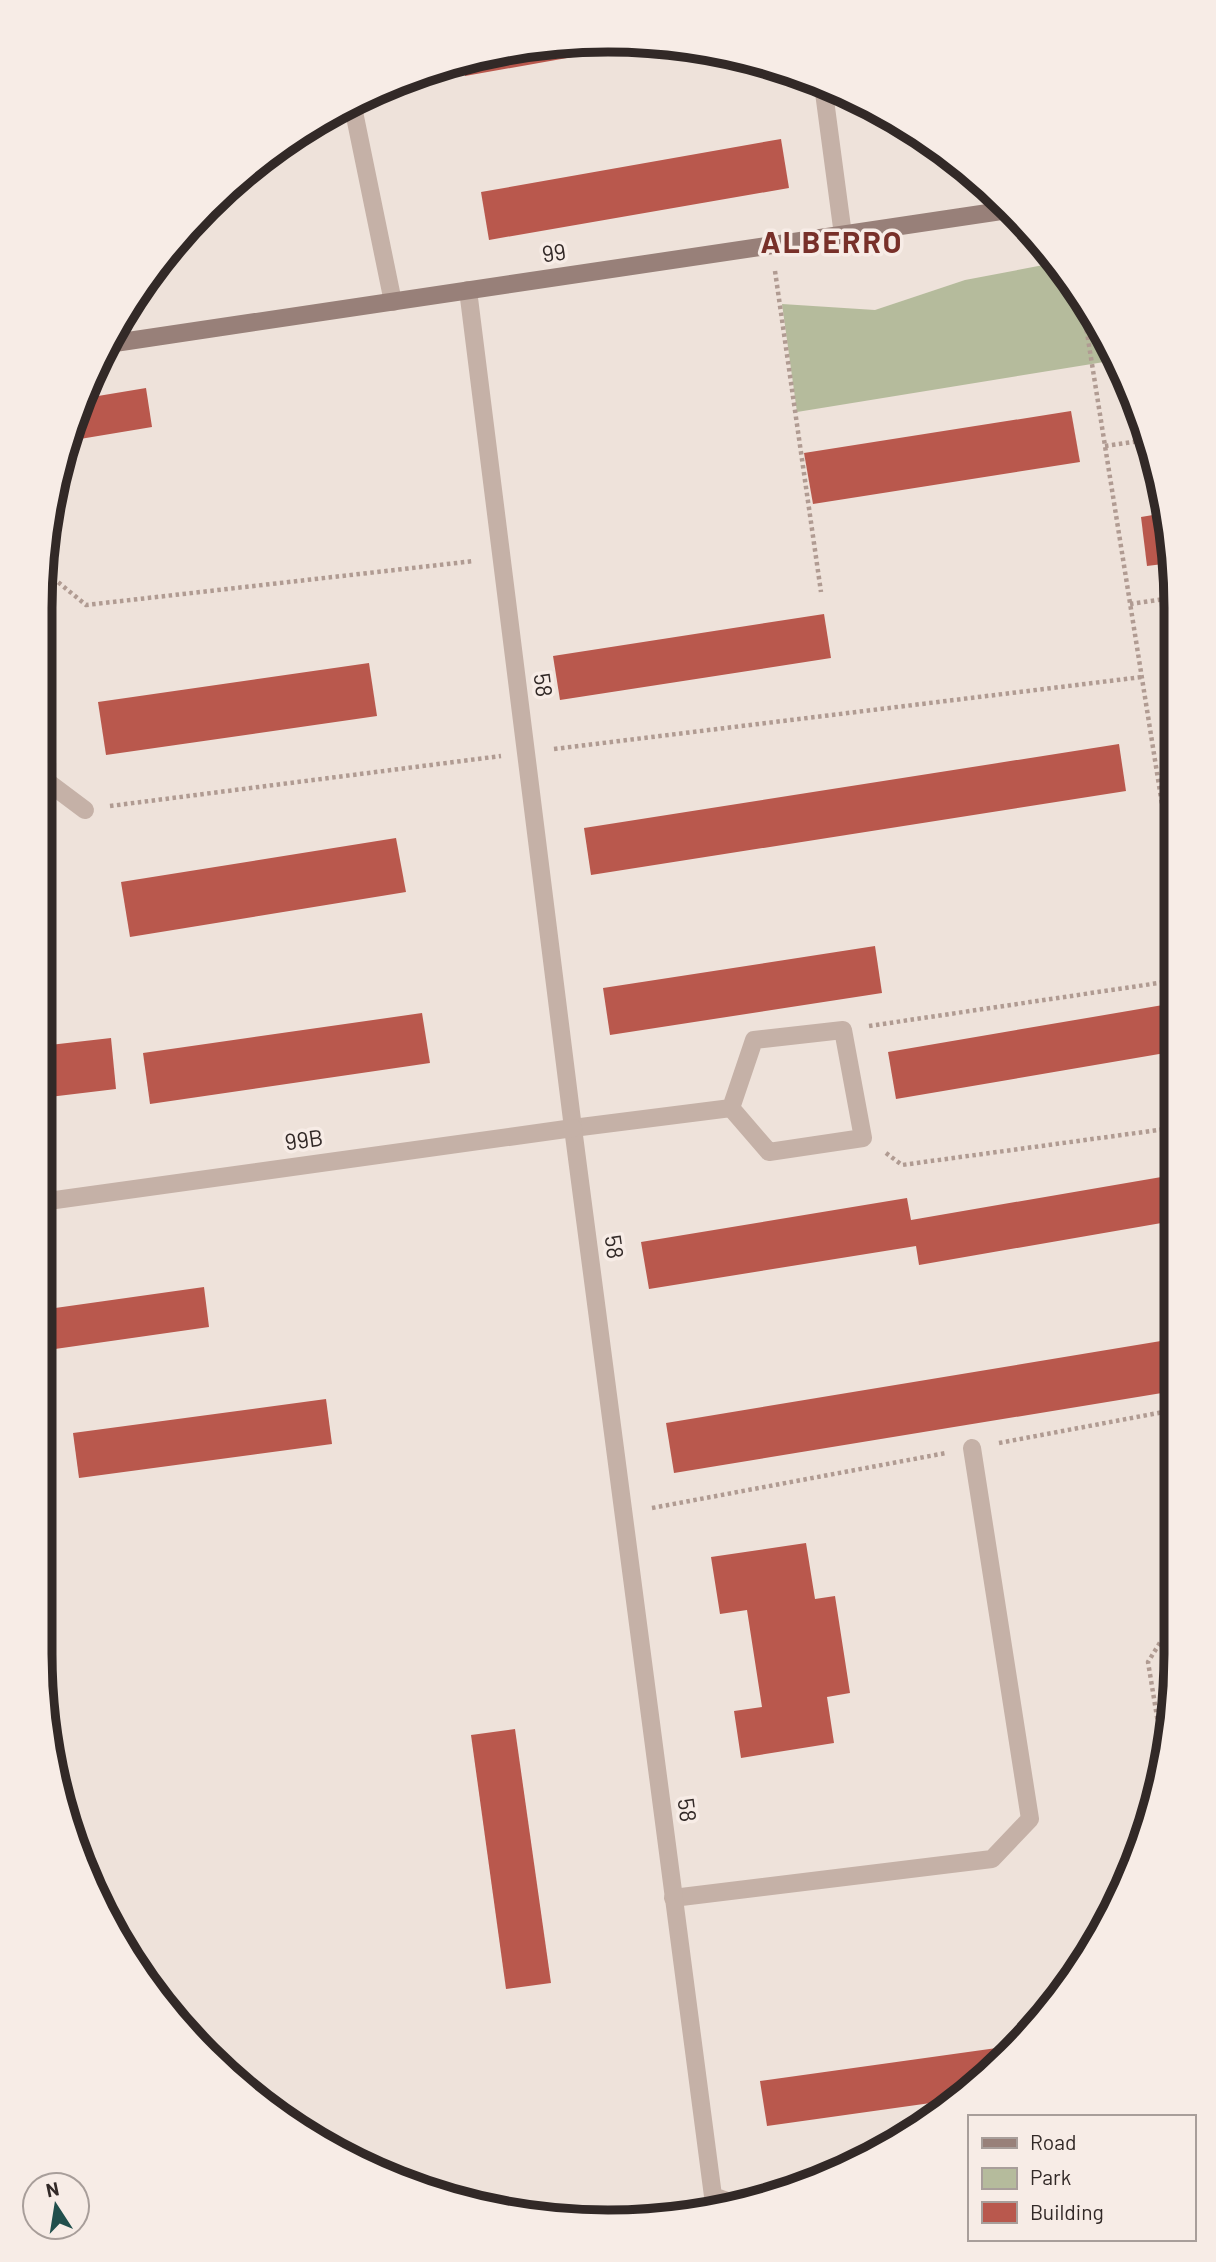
<svg xmlns="http://www.w3.org/2000/svg" width="1216" height="2262" viewBox="0 0 1216 2262" font-family="Barlow,sans-serif">
<style>
.green{fill:#b5bb9c}
.building{fill:#b9584d}
.lines{fill:none;stroke-linecap:round;stroke-linejoin:round}
.path{stroke:#b09b92;stroke-width:4.5;stroke-dasharray:3.5 3.5;stroke-linecap:butt}
.lane{stroke:#c5b1a7;stroke-width:18}
.street{stroke:#c5b1a7;stroke-width:18}
.secondary{stroke:#988079;stroke-width:18}
.labels{text-anchor:middle;stroke-width:7;stroke-linejoin:round;paint-order:stroke}
.street-label{font-size:23px;fill:#322927;stroke:#f7ece6}
.district-label{font-size:30px;font-weight:bold;letter-spacing:2px;fill:#783029;stroke:#f7ece6}
.rim{fill:none;stroke:#322927;stroke-width:9}
</style>
<rect width="100%" height="100%" fill="#eee2da"/>
<polygon class="green" points="1054,263 1080,292 1095,320 1104,362 797,412 782,304 875,310 965,280"/>
<g class="building">
<polygon points="570,41 640,45 465,76 462,60"/>
<polygon points="781,139 789,188 489,240 481,192"/>
<polygon points="146,388 152,427 68,441 86,398"/>
<polygon points="1071,411 1080,462 813,504 804,453"/>
<polygon points="1165,513 1171,534 1171,563 1147,566 1141,517"/>
<polygon points="824,614 831,658 560,700 553,656"/>
<polygon points="369,663 377,716 106,755 98,702"/>
<polygon points="1171,678 1172,715 1170,715 1165,679"/>
<polygon points="1119,744 1126,791 591,875 584,828"/>
<polygon points="396,838 406,892 130,937 121,882"/>
<polygon points="875,946 882,993 610,1035 603,988"/>
<polygon points="1163,1005 1171,1052 896,1099 888,1052"/>
<polygon points="422,1013 430,1063 150,1104 143,1053"/>
<polygon points="111,1038 116,1089 41,1098 41,1046"/>
<polygon points="1173,1175 1173,1221 919,1265 916,1246 649,1289 641,1242 907,1198 911,1220"/>
<polygon points="204,1287 209,1327 41,1351 41,1310"/>
<polygon points="1173,1339 1174,1391 674,1473 666,1423"/>
<polygon points="326,1399 332,1444 79,1478 73,1433"/>
<polygon points="806,1543 815,1599 835,1596 850,1693 827,1697 834,1743 741,1758 734,1711 762,1707 747,1610 720,1614 711,1557"/>
<polygon points="515,1729 551,1983 506,1989 471,1735"/>
<polygon points="1011,2046 983,2081 952,2100 767,2126 760,2081"/>
</g>
<g class="lines">
<g class="path">
<polyline points="775,271 821,592"/>
<polyline points="1081,295 1172,867"/>
<polyline points="1105,446 1146,440"/>
<polyline points="42,569 86,605 474,561"/>
<polyline points="1130,604 1171,598"/>
<polyline points="554,749 1142,677"/>
<polyline points="1161,797 1172,795"/>
<polyline points="110,806 501,756"/>
<polyline points="869,1026 1172,981"/>
<polyline points="886,1153 902,1165 1173,1128"/>
<polyline points="999,1443 1174,1410"/>
<polyline points="652,1508 946,1453"/>
<polyline points="1166,1744 1161,1741 1148,1662 1174,1620"/>
</g>
<g class="lane">
<polyline points="823,85 843,235"/>
<polyline points="352,102 393,302"/>
<polyline points="41,777 85,810"/>
<polyline points="573,1128 731,1108 769,1152 863,1138 843,1030 754,1040 731,1108"/>
<polyline points="673,1898 992,1859 1030,1819 972,1448"/>
</g>
<g class="street">
<polyline points="468,290 573,1128 713,2196 727,2201"/>
<polyline points="41,1202 573,1128"/>
</g>
<polyline class="secondary" points="108,344 1008,210"/>
</g>
<g class="labels">
<g class="street-label">
<text transform="translate(554 253) rotate(-8)" y="8">99</text>
<text transform="translate(543 685) rotate(83)" y="8">58</text>
<text transform="translate(304 1140) rotate(-8)" y="8">99B</text>
<text transform="translate(614 1247) rotate(82)" y="8">58</text>
<text transform="translate(687 1810) rotate(83)" y="8">58</text>
</g>
<g class="district-label">
<text x="832" y="253">ALBERRO</text>
</g>
</g>
<path d="M0 0H1216V2262H0ZM608 52H608A556 556 0 0 1 1164 608V1654A556 556 0 0 1 608 2210H608A556 556 0 0 1 52 1654V608A556 556 0 0 1 608 52Z" fill="#f7ece6" fill-rule="evenodd"/>
<path class="rim" d="M608 52H608A556 556 0 0 1 1164 608V1654A556 556 0 0 1 608 2210H608A556 556 0 0 1 52 1654V608A556 556 0 0 1 608 52Z"/>
<rect x="968" y="2115" width="228" height="126" fill="#f7ece6" stroke="#a89e9a" stroke-width="2"/>
<rect x="982" y="2138" width="35" height="10" fill="#988079" stroke="#a89e9a" stroke-width="2"/>
<text x="1030" y="2150" font-size="21" fill="#322927">Road</text>
<rect x="982" y="2168" width="35" height="21" fill="#b5bb9c" stroke="#a89e9a" stroke-width="2"/>
<text x="1030" y="2185" font-size="21" fill="#322927">Park</text>
<rect x="982" y="2202" width="35" height="21" fill="#b9584d" stroke="#a89e9a" stroke-width="2"/>
<text x="1030" y="2220" font-size="21" fill="#322927">Building</text>
<g transform="translate(56 2206) rotate(348)"><circle r="33" fill="#f7ece6" stroke="#a89e9a" stroke-width="2"/>
<path d="M0-5L12 26L0 18L-12 26Z" fill="#214f4c"/>
<text y="-10" font-size="19" font-weight="bold" text-anchor="middle" fill="#322927">N</text>
</g>
</svg>
